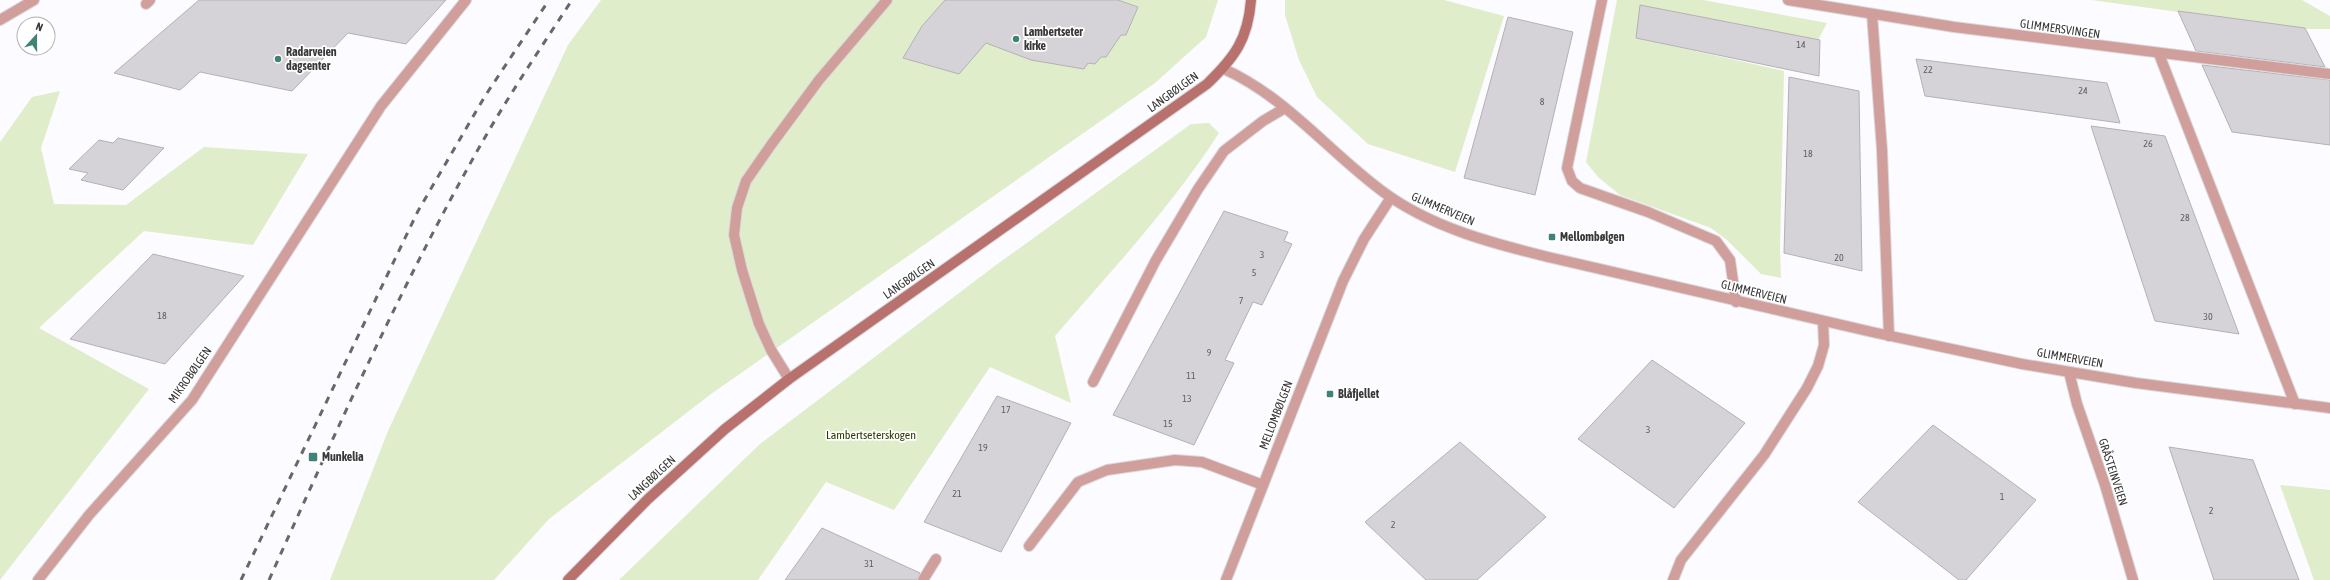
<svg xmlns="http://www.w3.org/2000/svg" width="2330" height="580" viewBox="0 0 2330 580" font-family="'Asap Condensed',sans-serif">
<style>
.green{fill:#e0edca}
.building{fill:#d5d3d7;stroke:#b3b1b5}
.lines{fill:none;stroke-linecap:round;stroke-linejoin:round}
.lane-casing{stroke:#d9d8dc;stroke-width:12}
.street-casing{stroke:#d9d8dc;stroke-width:12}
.secondary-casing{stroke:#d9d8dc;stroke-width:12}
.lane{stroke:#d19f9b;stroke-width:10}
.street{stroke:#d19f9b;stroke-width:10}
.secondary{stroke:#b9716d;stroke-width:10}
.rail{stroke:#686769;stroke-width:3;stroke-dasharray:7 7;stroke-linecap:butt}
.poi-dot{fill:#3f8378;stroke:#fff;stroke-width:1.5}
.labels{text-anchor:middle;stroke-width:3.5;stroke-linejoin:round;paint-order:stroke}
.number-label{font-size:10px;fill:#606061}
.street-label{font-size:12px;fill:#39393a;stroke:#fff}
.poi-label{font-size:12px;font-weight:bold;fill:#39393a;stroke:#fff;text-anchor:start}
.park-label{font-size:12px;fill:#2c3b00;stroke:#fff}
</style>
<rect width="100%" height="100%" fill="#fcfbff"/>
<g class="green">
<polygon points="601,0 1218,0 1206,37 1155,83 711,394 549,519 494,580 330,580 388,431 568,45"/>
<polygon points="1285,0 1444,0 1504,16 1455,172 1368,144 1317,97 1299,60 1285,15"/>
<polygon points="1617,0 1703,0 1827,23 1817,42 1637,38 1784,71 1780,249 1781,278 1761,274 1727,240 1711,228 1620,195 1598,177 1586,162"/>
<polygon points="2091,0 2302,0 2330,16 2330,29 2303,29"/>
<polygon points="60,91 41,148 54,204 126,205 204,147 308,154 253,245 144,231 39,328 149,389 0,580 0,142 32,97"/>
<path d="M 1209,123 L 1219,133 C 1172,206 1112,270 1055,336 L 1071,403 L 990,367 L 894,510 L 826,482 L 758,580 L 619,580 L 760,444 L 992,268 L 1191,124 Z"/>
<polygon points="2280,485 2330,490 2330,580 2314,580"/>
</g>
<g class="building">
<polygon points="199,0 446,0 406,44 348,33 292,91 200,72 180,90 114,73"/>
<polygon points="945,0 1118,0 1138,7 1126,35 1121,35 1106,57 1101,57 1095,64 1088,63 1084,69 1031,60 986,43 959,74 903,58 922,26"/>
<polygon points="1640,5 1820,40 1819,76 1636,38"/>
<polygon points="2178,11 2305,28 2325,67 2196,51"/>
<polygon points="1508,17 1573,32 1535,195 1464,178"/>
<polygon points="1916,59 2107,83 2120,123 1925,96"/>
<polygon points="2202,65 2330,80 2330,145 2232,132"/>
<polygon points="1789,77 1859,91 1862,271 1784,253"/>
<polygon points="2091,126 2165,136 2239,334 2155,321"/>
<polygon points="118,138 164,148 123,190 81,180 88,173 69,169 99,140 113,143"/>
<polygon points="1224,211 1288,232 1284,241 1292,244 1262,305 1253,302 1225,360 1234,363 1194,445 1113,415"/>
<polygon points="153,254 244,276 165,364 70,339"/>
<polygon points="1652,360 1745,423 1674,508 1578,439"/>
<polygon points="997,396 1071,423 1001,552 924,522"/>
<polygon points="1933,425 2036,500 1966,580 1959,580 1858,502"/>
<polygon points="1460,442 1546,517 1477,580 1426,580 1365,522"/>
<polygon points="2169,447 2253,460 2299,580 2214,580"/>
<polygon points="822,528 920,573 917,580 785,580"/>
</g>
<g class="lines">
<defs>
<g id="lane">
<polyline points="1602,0 1567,168 1572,181 1580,188 1648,212 1716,241 1730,260 1736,302"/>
<polyline points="146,4 150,0"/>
<polyline points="1872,14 1882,150 1889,336"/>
<polyline points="2159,54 2295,404"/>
<polyline points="789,379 771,350 759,324 742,270 734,235 737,208 746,181 771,145 819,80 887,0"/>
<polyline points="1093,382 1156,260 1198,189 1224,151 1263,121 1285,108"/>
<polyline points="1029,546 1078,482 1107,470 1175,460 1202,462 1263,485"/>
<polyline points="38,580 89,515 192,400 381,106 466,0"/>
<polyline points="923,580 936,559"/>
<polyline points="1673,580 1681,560 1764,455 1807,388 1818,366 1824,345 1823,321"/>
</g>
<g id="street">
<polyline points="1788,0 1954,27 2330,74"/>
<polyline points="0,20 34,0"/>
<path d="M 1224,69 C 1286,97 1328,151 1382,191 C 1430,227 1491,243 1548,257 L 1872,332 L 2022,364 L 2136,383 L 2330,408"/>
<polyline points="2069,372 2077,404 2105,485 2133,580"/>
<polyline points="1226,580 1343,281 1364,239 1390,199"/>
</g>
<path id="secondary" d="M 568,580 L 648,499 L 725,429 L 789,379 L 1207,84 C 1235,57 1248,39 1251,0"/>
</defs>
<use href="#lane" class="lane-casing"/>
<use href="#street" class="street-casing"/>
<use href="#secondary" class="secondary-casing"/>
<use href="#lane" class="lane"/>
<use href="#street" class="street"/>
<use href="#secondary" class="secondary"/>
<g class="rail">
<polyline points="241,580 418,211 485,96 549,0"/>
<path d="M 269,580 C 336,431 403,281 484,139 C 511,92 542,46 572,0"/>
</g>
</g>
<g class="poi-dot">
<circle cx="1016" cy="39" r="4"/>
<circle cx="278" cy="59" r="4"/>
<rect x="1548" y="233" width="8" height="8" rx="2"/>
<rect x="1326" y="390" width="8" height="8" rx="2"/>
<rect x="308" y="452" width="10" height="10" rx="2"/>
</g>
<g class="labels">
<g class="number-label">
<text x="1801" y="48">14</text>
<text x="1928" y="73">22</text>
<text x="2083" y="94">24</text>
<text x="1542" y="105">8</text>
<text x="2148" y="147">26</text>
<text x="1808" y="157">18</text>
<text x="2185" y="221">28</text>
<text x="1262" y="258">3</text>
<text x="1839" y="261">20</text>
<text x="1254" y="276">5</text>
<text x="1241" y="304">7</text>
<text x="162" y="319">18</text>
<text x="2208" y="320">30</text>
<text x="1209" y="356">9</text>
<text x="1191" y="379">11</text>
<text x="1187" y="402">13</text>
<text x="1006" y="413">17</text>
<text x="1168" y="427">15</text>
<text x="1648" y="433">3</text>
<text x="983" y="451">19</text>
<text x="957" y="497">21</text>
<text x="2002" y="500">1</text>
<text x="2211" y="514">2</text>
<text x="1393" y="528">2</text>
<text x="869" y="567">31</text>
</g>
<g class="street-label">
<text transform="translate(2060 29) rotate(8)" y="4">GLIMMERSVINGEN</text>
<text transform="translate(1173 92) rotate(-36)" y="4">LANGBØLGEN</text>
<text transform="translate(1443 209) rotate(23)" y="4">GLIMMERVEIEN</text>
<text transform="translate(909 279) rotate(-35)" y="4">LANGBØLGEN</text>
<text transform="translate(1754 292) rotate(14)" y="4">GLIMMERVEIEN</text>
<text transform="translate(2070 358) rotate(10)" y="4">GLIMMERVEIEN</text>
<text transform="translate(190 375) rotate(-55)" y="4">MIKROBØLGEN</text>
<text transform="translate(1276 415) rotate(-69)" y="4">MELLOMBØLGEN</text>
<text transform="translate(2113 472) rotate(72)" y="4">GRÅSTEINVEIEN</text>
<text transform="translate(652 478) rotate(-43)" y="4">LANGBØLGEN</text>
</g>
<g class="poi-label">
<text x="1024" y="36">Lambertseter<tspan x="1024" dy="14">kirke</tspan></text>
<text x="286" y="56">Radarveien<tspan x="286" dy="14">dagsenter</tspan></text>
<text x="1560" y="241">Mellombølgen</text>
<text x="1338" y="398">Blåfjellet</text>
<text x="322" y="461">Munkelia</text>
</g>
<g class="park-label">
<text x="871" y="439">Lambertseterskogen</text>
</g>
</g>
<g transform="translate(36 36) rotate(21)"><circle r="19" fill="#ffffff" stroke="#b0b0b0"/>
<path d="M0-3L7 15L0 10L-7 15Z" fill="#3f8378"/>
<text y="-6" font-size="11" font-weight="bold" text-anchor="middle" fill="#39393a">N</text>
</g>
</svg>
